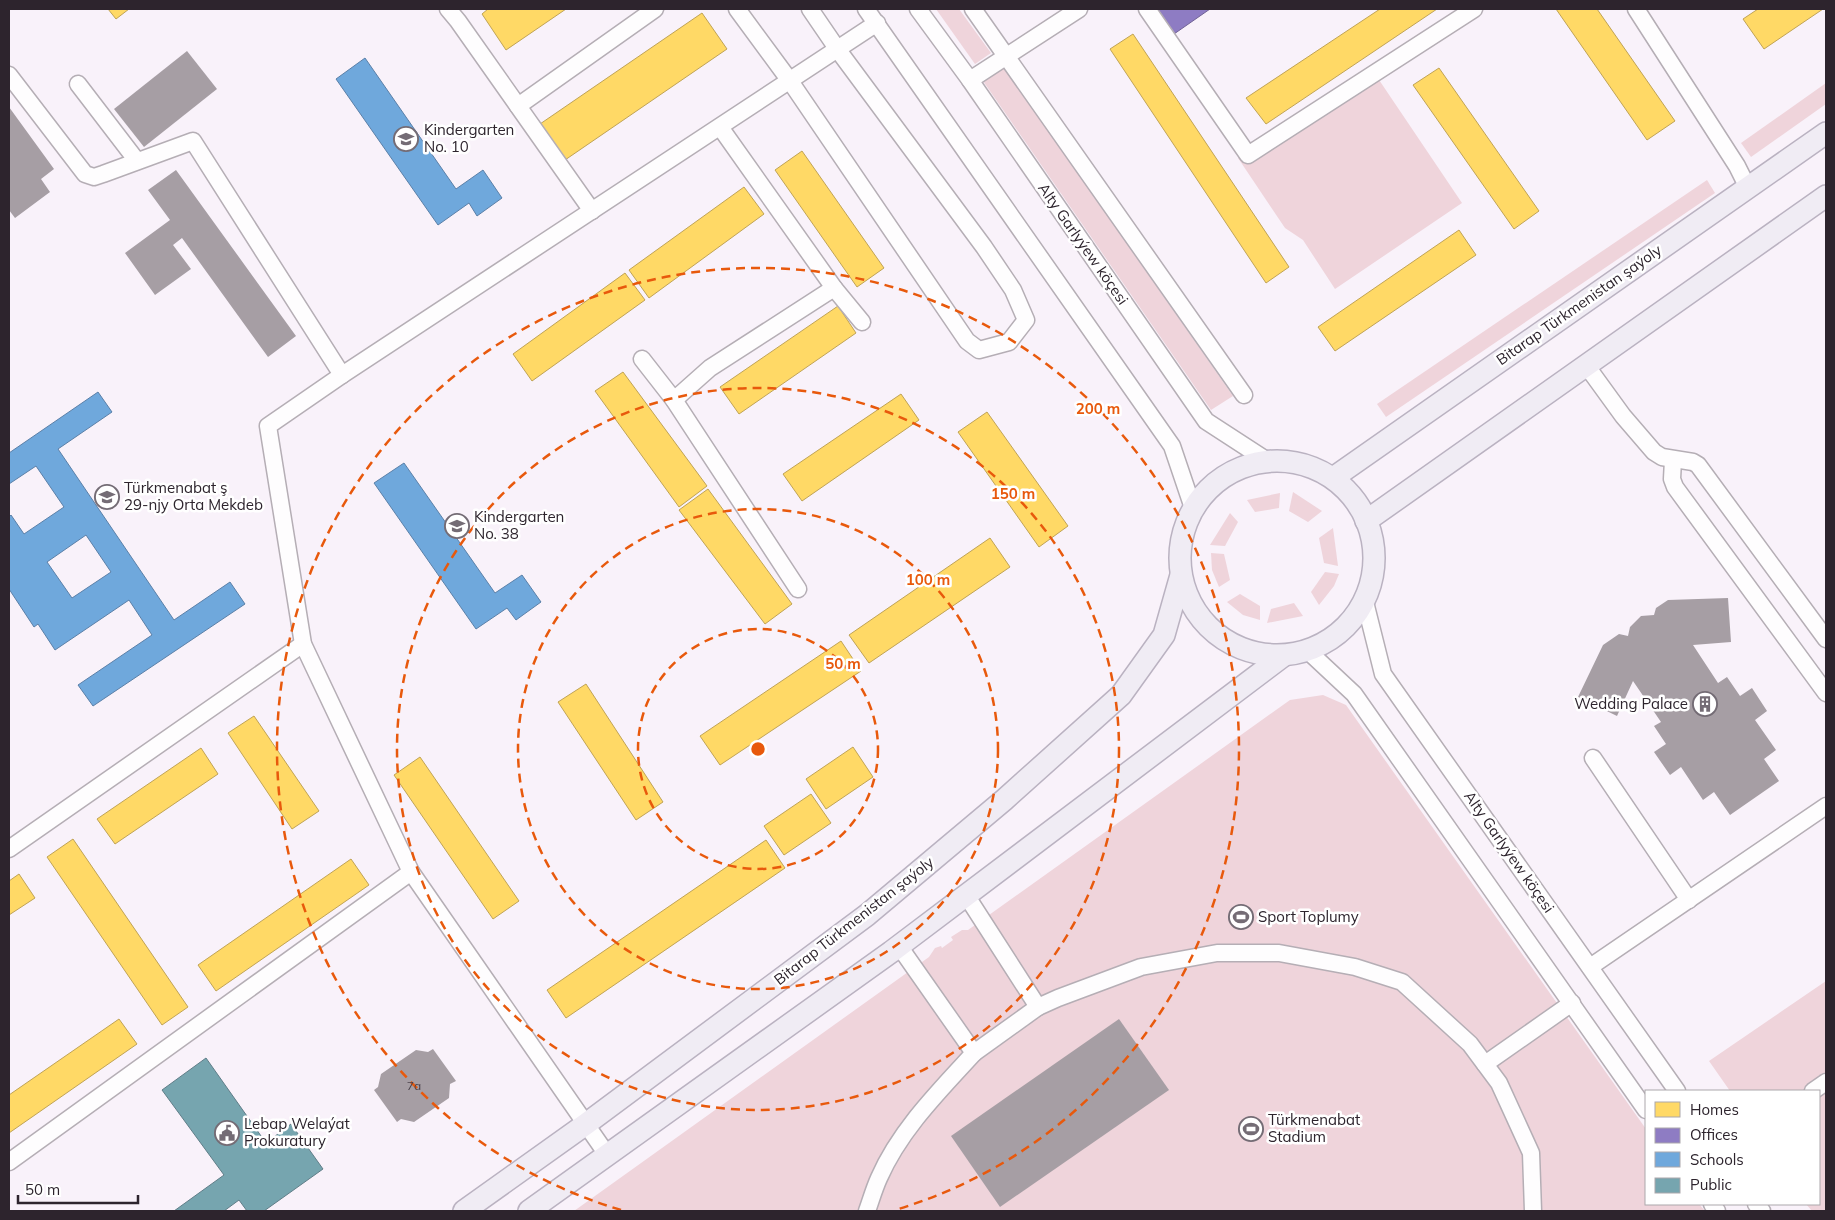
<svg xmlns="http://www.w3.org/2000/svg" width="1835" height="1220" viewBox="0 0 1835 1220" font-family="Mulish,sans-serif">
<style>
.green{fill:#efd4db}
.homes{fill:#ffd966;stroke:#c0a355}
.offices{fill:#8e7cc3;stroke:#716296}
.schools{fill:#6fa8dc;stroke:#5b80a8;fill-rule:evenodd}
.public{fill:#76a5af;stroke:#607e88}
.building{fill:#a69ea4}
.lines{fill:none;stroke-linecap:round;stroke-linejoin:round}
.minor-casing{stroke:#b5aeb5;stroke-width:19}
.major-casing{stroke:#bab2c1;stroke-width:24}
.minor{stroke:#fefdfe;stroke-width:16}
.major{stroke:#f0ecf4;stroke-width:21}
.ring{fill:none;stroke:#e8590c;stroke-width:2.5;stroke-dasharray:9 6}
.labels{text-anchor:middle;stroke-width:5;stroke-linejoin:round;paint-order:stroke}
.number-label{font-size:12px;fill:#4b424b}
.poi-label{font-size:15px;fill:#2d242d;stroke:#fff;text-anchor:start}
.street-label{font-size:15px;fill:#2d242d;stroke:#fff}
.centre{fill:#e8590c;stroke:#fff;stroke-width:2.5}
.ring-label{font-size:15px;text-anchor:middle;font-weight:bold;fill:#e8590c;stroke:#fff;stroke-width:5;stroke-linejoin:round;paint-order:stroke}
</style>
<rect width="100%" height="100%" fill="#f9f2fa"/>
<g class="green">
<polygon points="936,9 959,9 991,53 975,64"/>
<polygon points="1004,67 1233,396 1211,410 983,81"/>
<polygon points="1371,68 1462,203 1335,289 1303,240 1285,228 1238,158"/>
<polygon points="1826,83 1826,104 1751,157 1741,143"/>
<polygon points="1707,180 1715,193 1386,417 1377,404"/>
<polygon points="1293,492 1322,511 1308,522 1289,511"/>
<polygon points="1280,493 1279,508 1255,512 1247,500"/>
<polygon points="1230,513 1238,522 1225,546 1210,545"/>
<polygon points="1333,528 1338,566 1324,563 1319,538"/>
<polygon points="1211,553 1224,554 1230,580 1219,587 1212,570"/>
<polygon points="1325,572 1339,574 1334,586 1319,605 1311,592"/>
<polygon points="1240,594 1260,606 1260,620 1243,615 1227,602"/>
<polygon points="1294,603 1303,616 1267,623 1271,609"/>
<polygon points="1323,695 1346,705 1646,1129 1646,1204 1699,1204 1705,1211 574,1211 929,957 935,948 941,946 942,948 953,940 951,937 962,930 968,930 1290,700"/>
<polygon points="1826,981 1826,1211 1812,1211 1806,1204 1819,1204 1819,1091 1730,1091 1709,1061"/>
</g>
<g class="homes">
<polygon points="108,9 129,9 116,19"/>
<polygon points="488,9 566,9 506,50 482,14"/>
<polygon points="1380,9 1437,9 1266,124 1246,98"/>
<polygon points="1556,9 1597,9 1675,121 1647,140"/>
<polygon points="1758,9 1823,9 1764,49 1743,19"/>
<polygon points="702,13 727,49 565,160 540,124"/>
<polygon points="1133,34 1289,267 1266,283 1110,49"/>
<polygon points="1439,68 1539,211 1514,229 1413,85"/>
<polygon points="802,151 884,268 857,287 775,170"/>
<polygon points="744,187 764,214 649,298 629,270"/>
<polygon points="1459,230 1476,255 1335,351 1318,327"/>
<polygon points="625,273 645,300 532,381 513,354"/>
<polygon points="838,306 856,333 739,414 720,387"/>
<polygon points="623,372 707,486 679,507 595,391"/>
<polygon points="901,394 919,420 802,501 783,474"/>
<polygon points="987,412 1068,526 1039,547 958,432"/>
<polygon points="708,489 792,604 765,624 679,510"/>
<polygon points="990,538 1010,567 869,663 849,635"/>
<polygon points="841,641 861,671 720,765 700,736"/>
<polygon points="586,684 663,802 636,820 558,702"/>
<polygon points="254,716 319,811 292,829 228,733"/>
<polygon points="853,747 873,777 826,809 806,779"/>
<polygon points="201,748 218,774 115,844 97,819"/>
<polygon points="420,757 519,901 493,919 394,775"/>
<polygon points="811,794 831,823 784,855 764,826"/>
<polygon points="73,839 188,1007 162,1025 47,857"/>
<polygon points="766,840 785,868 566,1018 547,990"/>
<polygon points="351,859 369,885 216,991 198,965"/>
<polygon points="19,874 35,898 9,915 9,881"/>
<polygon points="119,1019 137,1044 9,1133 9,1095"/>
</g>
<polygon class="offices" points="1158,9 1210,9 1174,34"/>
<g class="schools">
<polygon points="365,58 456,189 483,170 502,198 477,216 469,203 438,225 336,79"/>
<path d="M 98,392 L 112,412 L 58,449 L 174,620 L 230,582 L 245,604 L 93,706 L 78,685 L 152,635 L 129,600 L 55,650 L 38,624 L 34,627 L 9,589 L 9,517 L 11,515 L 24,534 L 64,507 L 36,466 L 9,484 L 9,453 ZM 86,535 L 111,572 L 72,598 L 47,562 Z"/>
<polygon points="404,463 495,593 522,575 541,602 516,620 507,608 476,629 374,483"/>
</g>
<polygon class="public" points="206,1058 266,1143 291,1124 323,1169 264,1211 247,1211 239,1200 224,1211 174,1211 224,1175 162,1090"/>
<g class="building">
<polygon points="187,51 217,89 144,147 114,109"/>
<polygon points="9,107 54,169 41,179 50,192 15,218 9,210"/>
<polygon points="176,170 296,336 268,357 182,238 173,245 191,269 155,295 125,253 170,220 148,190"/>
<polygon points="1728,598 1731,642 1693,645 1718,683 1727,677 1740,696 1752,688 1767,711 1755,720 1776,750 1764,759 1779,781 1730,815 1714,792 1703,800 1681,767 1670,775 1654,752 1666,744 1654,726 1661,722 1633,681 1617,716 1578,697 1603,645 1619,634 1628,636 1630,627 1641,616 1654,615 1656,608 1668,600"/>
<polygon points="1119,1019 1169,1090 1000,1207 951,1136"/>
<polygon points="433,1049 456,1081 450,1084 449,1098 414,1122 401,1119 397,1122 374,1090 378,1087 381,1074 416,1050 428,1052"/>
</g>
<g class="lines">
<defs>
<g id="minor">
<polyline points="448,9 458,21 592,211"/>
<polyline points="737,9 790,81 967,341 979,350 1009,342 1026,320 1013,290 984,247 838,50 810,9"/>
<polyline points="866,9 1172,446 1193,508"/>
<polyline points="918,9 970,80 1206,421 1266,460"/>
<polyline points="973,9 1244,395"/>
<polyline points="1147,9 1248,155 1474,9"/>
<polyline points="1636,9 1737,166 1748,188"/>
<polyline points="9,75 85,174 94,177 103,174 193,141 342,375"/>
<polyline points="970,80 1079,9"/>
<polyline points="78,84 137,161"/>
<polyline points="518,106 655,9"/>
<polyline points="720,127 834,288 862,322"/>
<polyline points="642,359 674,400 798,589"/>
<polyline points="1586,365 1623,416 1654,452 1662,457 1693,462 1698,465 1826,639"/>
<polyline points="674,400 710,368 834,288"/>
<polyline points="1673,460 1672,479 1675,487 1826,693"/>
<polyline points="1365,602 1383,674 1677,1091"/>
<polyline points="1308,651 1354,694 1646,1110"/>
<polyline points="1593,758 1689,900"/>
<polyline points="9,849 303,644"/>
<polyline points="966,895 1038,1007 1058,998 1141,967 1217,953 1279,953 1355,967 1402,982 1470,1044 1499,1083 1531,1153 1533,1211"/>
<polyline points="1590,967 1826,806"/>
<polyline points="974,1053 1038,1007"/>
<polyline points="1485,1064 1572,1003"/>
<polyline points="1813,1091 1826,1082"/>
<polyline points="608,1156 411,872 303,644 268,426 342,375 877,23"/>
<polyline points="9,1162 411,872"/>
<polyline points="1712,1204 1717,1211"/>
<polyline points="1756,1204 1762,1211"/>
<path d="M 867,1211 C 871,1200 874,1189 879,1178 C 900,1130 939,1091 974,1053 L 899,946"/>
</g>
<g id="major">
<circle cx="1277" cy="558" r="97"/>
<polyline points="1333,478 1826,133"/>
<polyline points="1366,521 1826,196"/>
<polyline points="464,1211 586,1124 867,915 1004,800 1121,695 1164,635 1181,575"/>
<polyline points="529,1211 891,952 1283,656"/>
</g>
</defs>
<use href="#minor" class="minor-casing"/>
<use href="#major" class="major-casing"/>
<use href="#minor" class="minor"/>
<use href="#major" class="major"/>
</g>
<g class="ring">
<circle cx="758" cy="749" r="120"/>
<circle cx="758" cy="749" r="240"/>
<circle cx="758" cy="749" r="361"/>
<path d="M621 1210A481 481 0 1 1 895 1210"/>
</g>
<defs>
<symbol id="school-ring" viewBox="-11 -11 22 22"><circle r="9.5" fill="#fff" stroke="#746c75" stroke-width="1.5"/><path d="M0-5L7-2L0 1L-7-2ZM-4 1L0 2.5L4 1V4Q0 6-4 4Z" fill="#746c75"/></symbol>
<symbol id="building-ring" viewBox="-11 -11 22 22"><circle r="9.5" fill="#fff" stroke="#746c75" stroke-width="1.5"/><path d="M-4-6H4V6H1V3H-1V6H-4ZM-2.5-4.3h1.7v1.8h-1.7ZM.8-4.3h1.7v1.8H.8ZM-2.5-1h1.7V.8h-1.7ZM.8-1h1.7V.8H.8Z" fill="#746c75"/></symbol>
<symbol id="stadium-ring" viewBox="-11 -11 22 22"><circle r="9.5" fill="#fff" stroke="#746c75" stroke-width="1.5"/><path d="M0-5a6.5 5 0 1 0 0 10a6.5 5 0 1 0 0-10ZM-3.5-1.8h7v3.6h-7Z" fill="#746c75"/></symbol>
<symbol id="civic-ring" viewBox="-11 -11 22 22"><circle r="9.5" fill="#fff" stroke="#746c75" stroke-width="1.5"/><path d="M-.6-6.5H3V-4.5H.6V-3L4-1V1h2V6H-6V1h2V-1L-.6-3ZM-1.2 2.5V6h2.4V2.5Z" fill="#746c75"/></symbol>
</defs>
<g fill-rule="evenodd">
<use href="#school-ring" x="392" y="125" width="28" height="28"/>
<use href="#school-ring" x="93" y="483" width="28" height="28"/>
<use href="#school-ring" x="443" y="512" width="28" height="28"/>
<use href="#building-ring" x="1691" y="690" width="28" height="28"/>
<use href="#stadium-ring" x="1227" y="903" width="28" height="28"/>
<use href="#stadium-ring" x="1237" y="1115" width="28" height="28"/>
<use href="#civic-ring" x="213" y="1119" width="28" height="28"/>
</g>
<g class="labels">
<g class="number-label">
<text x="414" y="1090">7a</text>
</g>
<g class="poi-label">
<text x="424" y="135">Kindergarten<tspan x="424" dy="17">No. 10</tspan></text>
<text x="124" y="493">Türkmenabat ş<tspan x="124" dy="17">29-njy Orta Mekdeb</tspan></text>
<text x="474" y="522">Kindergarten<tspan x="474" dy="17">No. 38</tspan></text>
<text x="1688" y="709" text-anchor="end">Wedding Palace</text>
<text x="1258" y="922">Sport Toplumy</text>
<text x="1268" y="1125">Türkmenabat<tspan x="1268" dy="17">Stadium</tspan></text>
<text x="244" y="1129">Lebap Welaýat<tspan x="244" dy="17">Prokuratury</tspan></text>
</g>
<g class="street-label">
<text transform="translate(1083 244) rotate(55)" y="5">Alty Garlyýew köçesi</text>
<text transform="translate(1579 305) rotate(-35)" y="5">Bitarap Türkmenistan şaýoly</text>
<text transform="translate(1509 852) rotate(55)" y="5">Alty Garlyýew köçesi</text>
<text transform="translate(854 921) rotate(-38)" y="5">Bitarap Türkmenistan şaýoly</text>
</g>
</g>
<circle cx="758" cy="749" r="8" class="centre"/>
<g class="ring-label">
<text x="1098" y="414">200 m</text>
<text x="1013" y="499">150 m</text>
<text x="928" y="585">100 m</text>
<text x="843" y="669">50 m</text>
</g>
<rect width="1835" height="1220" fill="none" stroke="#2d242d" stroke-width="20"/>
<rect x="1645" y="1090" width="175" height="115" fill="#ffffff" stroke="#aba7ab"/>
<rect x="1655" y="1102" width="25" height="15" fill="#ffd966" stroke="#aba7ab"/>
<text x="1690" y="1115" font-size="15" fill="#2d242d">Homes</text>
<rect x="1655" y="1128" width="25" height="15" fill="#8e7cc3" stroke="#aba7ab"/>
<text x="1690" y="1140" font-size="15" fill="#2d242d">Offices</text>
<rect x="1655" y="1152" width="25" height="15" fill="#6fa8dc" stroke="#aba7ab"/>
<text x="1690" y="1165" font-size="15" fill="#2d242d">Schools</text>
<rect x="1655" y="1178" width="25" height="15" fill="#76a5af" stroke="#aba7ab"/>
<text x="1690" y="1190" font-size="15" fill="#2d242d">Public</text>
<path d="M18 1195v8h120v-8" fill="none" stroke="#2d242d" stroke-width="2.5"/>
<text x="25" y="1195" font-size="15" fill="#2d242d" stroke="#ffffff" stroke-width="4" paint-order="stroke">50 m</text>
</svg>
